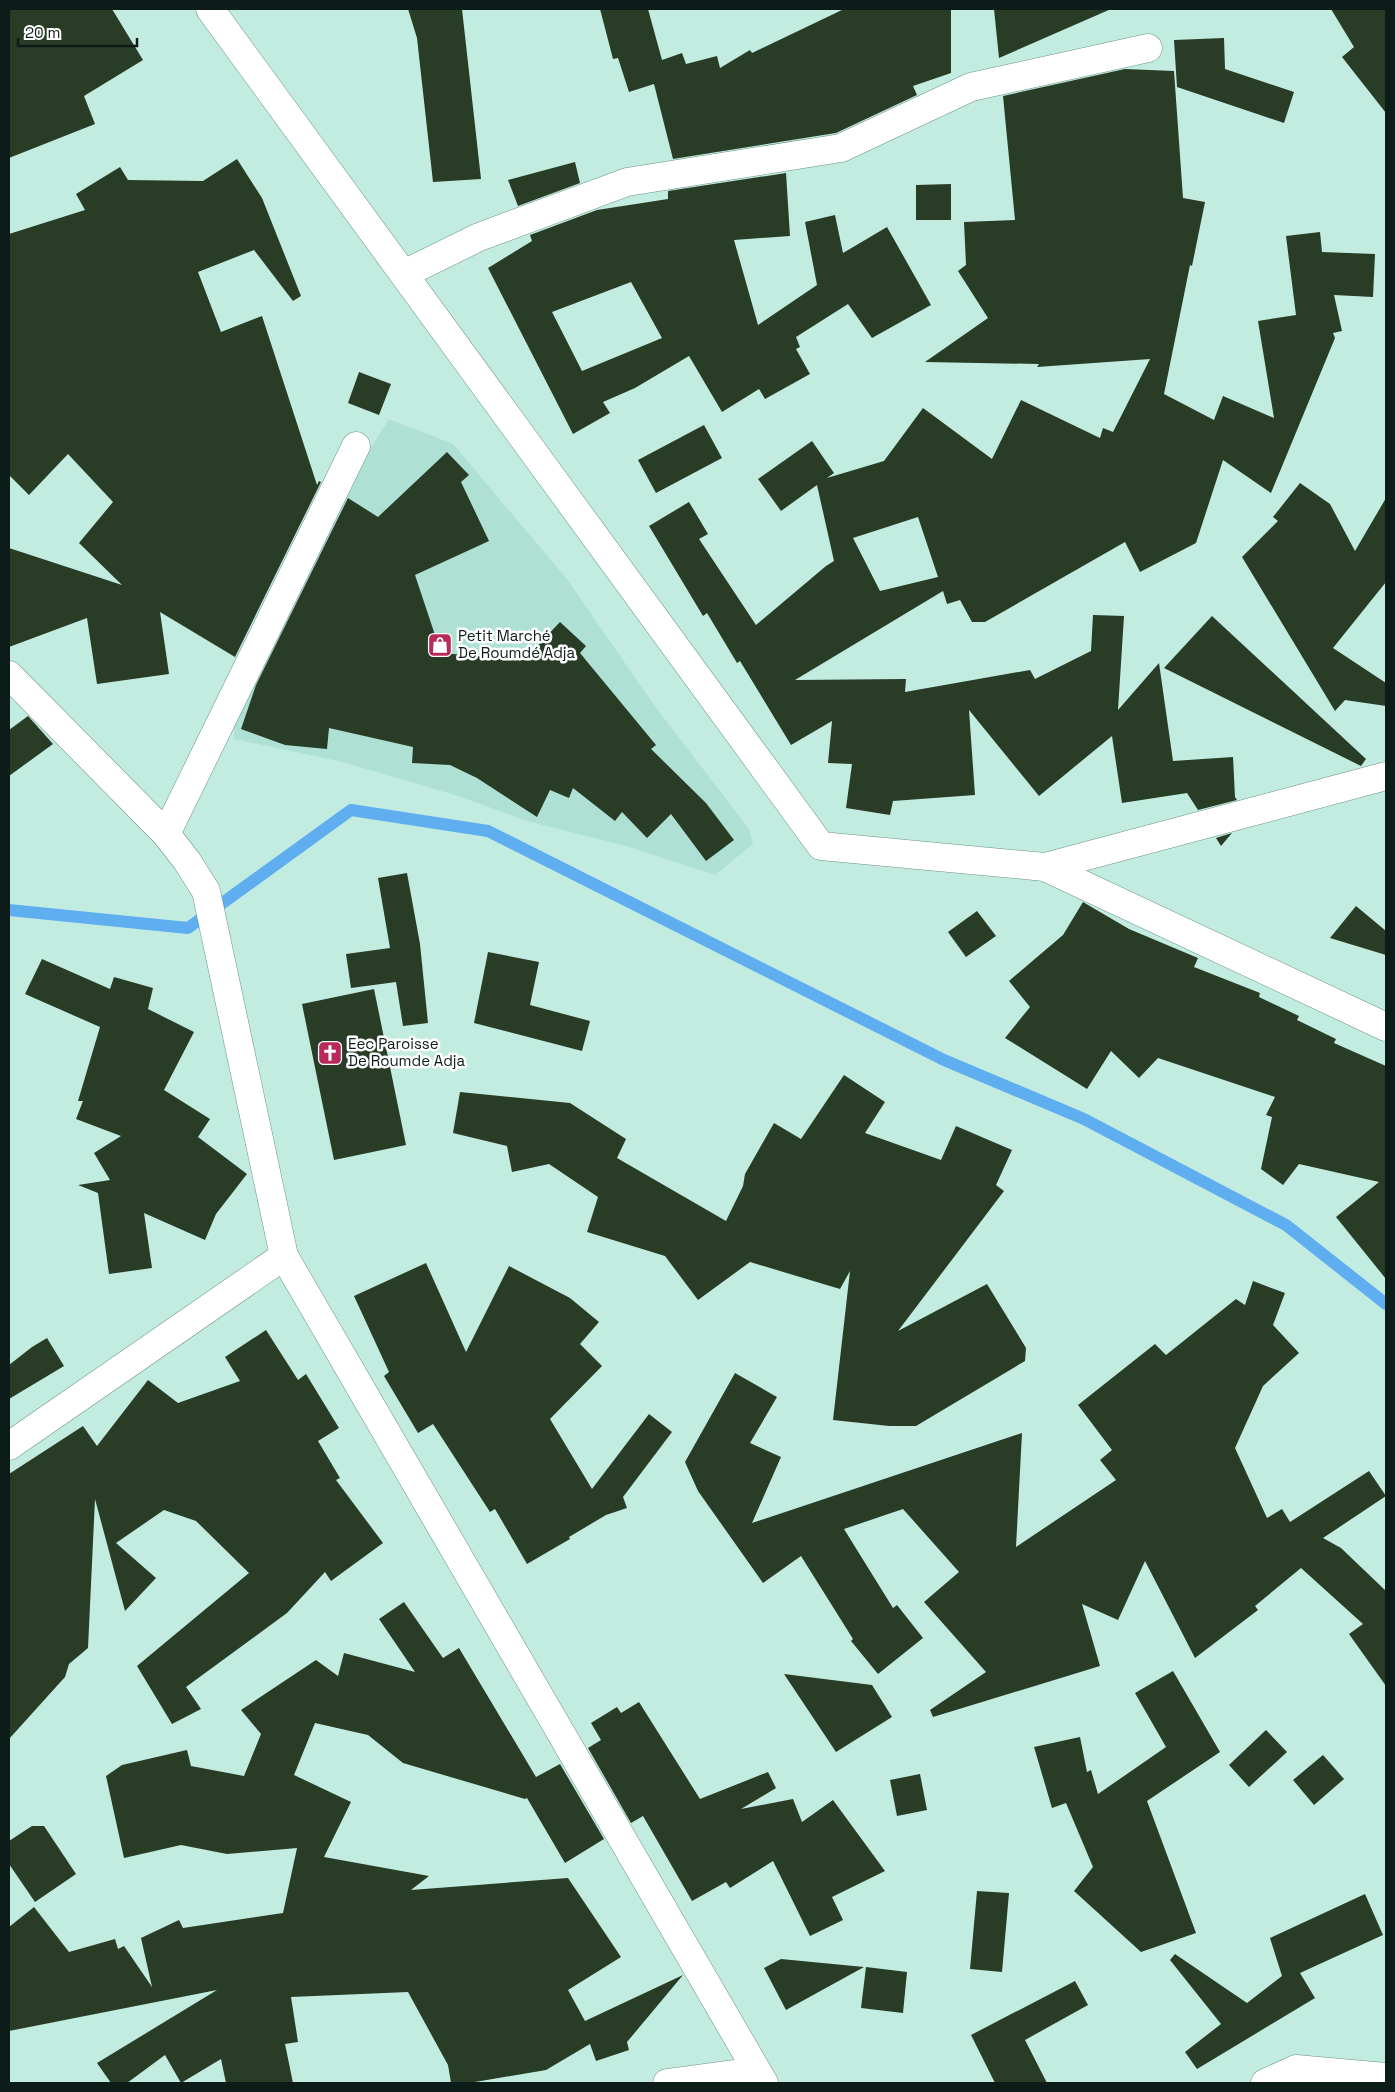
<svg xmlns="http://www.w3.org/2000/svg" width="1395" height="2092" viewBox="0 0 1395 2092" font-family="'Space Grotesk',sans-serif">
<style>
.built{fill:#aee1d4}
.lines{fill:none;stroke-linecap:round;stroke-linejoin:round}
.stream{stroke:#5faff0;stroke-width:12}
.building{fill:#283c26;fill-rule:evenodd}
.minor-casing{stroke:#6b9288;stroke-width:29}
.minor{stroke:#fff;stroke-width:28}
.labels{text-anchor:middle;stroke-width:5;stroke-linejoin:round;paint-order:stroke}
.poi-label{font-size:15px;fill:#0c1c18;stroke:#fff;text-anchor:start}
</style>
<rect width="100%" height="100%" fill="#c3ece1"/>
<polygon class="built" points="389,419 453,444 567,579 654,705 749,829 753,844 715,875 626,846 527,821 458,796 343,762 234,739 234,715 353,476"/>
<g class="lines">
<polyline class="stream" points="9,910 188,928 351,810 488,831 944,1060 1084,1119 1286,1225 1386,1304"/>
</g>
<g class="building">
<polygon points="9,9 112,9 143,60 84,96 95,124 9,158"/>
<polygon points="408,9 462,9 481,179 433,182 417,38"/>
<polygon points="600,9 648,9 662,60 682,53 686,64 717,56 720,68 750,50 752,53 844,9 951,9 951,73 913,86 917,95 836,133 673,159 654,84 629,92 618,58 613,59"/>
<polygon points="994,9 1111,9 999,58"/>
<polygon points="1331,9 1386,9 1386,113 1342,57 1354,47"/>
<polygon points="1224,38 1225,69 1294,92 1284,123 1177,87 1174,40"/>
<path d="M 1125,69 L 1174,71 L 1183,198 L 1205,202 L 1192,266 L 1190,265 L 1164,394 L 1214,420 L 1223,396 L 1274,418 L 1258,321 L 1296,315 L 1286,236 L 1320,232 L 1322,252 L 1375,254 L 1373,297 L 1334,295 L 1342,331 L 1333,333 L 1335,338 L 1271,493 L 1223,460 L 1196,543 L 1140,572 L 1125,542 L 985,622 L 972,622 L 960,600 L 947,604 L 943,591 L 795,680 L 906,679 L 905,692 L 1030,670 L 1035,679 L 1091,651 L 1093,615 L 1124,616 L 1118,710 L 1159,663 L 1173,761 L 1233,757 L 1235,797 L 1237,800 L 1198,810 L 1187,793 L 1122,803 L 1112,736 L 1039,796 L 969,710 L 975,795 L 893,801 L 890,815 L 846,808 L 852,764 L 828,763 L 832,721 L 791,745 L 740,661 L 737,663 L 707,613 L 703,616 L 649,526 L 689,502 L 708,534 L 699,539 L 756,625 L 826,566 L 834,561 L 817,485 L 781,511 L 758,479 L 812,441 L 834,473 L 827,478 L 884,461 L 923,408 L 992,459 L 1021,400 L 1100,438 L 1103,428 L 1113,432 L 1150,359 L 1037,367 L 1039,364 L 925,362 L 988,318 L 958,271 L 966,265 L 964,222 L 1015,220 L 1003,96 ZM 918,517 L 938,577 L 880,591 L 853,538 Z"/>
<polygon points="237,159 262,198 301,296 293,301 254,250 198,272 221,332 262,316 317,485 319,481 321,482 235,657 160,612 169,674 97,684 87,618 9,647 9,548 122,585 79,543 113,502 68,454 29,495 9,475 9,234 85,210 76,194 120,167 128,180 203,181"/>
<polygon points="575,162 580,183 518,206 508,180"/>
<path d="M 786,173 L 790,236 L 734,240 L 758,325 L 817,285 L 805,222 L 835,215 L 843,253 L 887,227 L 931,305 L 872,338 L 848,304 L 796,337 L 800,347 L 796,349 L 810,374 L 765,399 L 759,389 L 722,412 L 689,356 L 635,388 L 603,402 L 610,413 L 573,434 L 488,268 L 532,241 L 530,235 L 597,210 L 668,199 L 668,191 ZM 631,282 L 662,338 L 582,371 L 552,312 Z"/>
<polygon points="951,184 951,220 916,220 916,185"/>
<polygon points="359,372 391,384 379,415 348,403"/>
<polygon points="704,425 722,458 656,493 638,460"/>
<polygon points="447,452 469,475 461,482 489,541 415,575 441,653 524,660 560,622 586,646 580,653 656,745 651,749 706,803 734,840 706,861 671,814 647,838 622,812 615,821 573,788 569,798 550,790 537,817 477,778 450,765 412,763 413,747 329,728 327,749 285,745 241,729 256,685 348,498 378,517"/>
<polygon points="1300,483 1330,504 1355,551 1386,498 1386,582 1333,648 1386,683 1386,706 1345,700 1335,711 1242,557 1278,521 1273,517"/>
<polygon points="1212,616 1366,759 1361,766 1164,668"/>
<polygon points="28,716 53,744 9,776 9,730"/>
<polygon points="1232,833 1221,846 1216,838"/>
<polygon points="407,873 420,944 428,1023 403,1026 396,982 351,988 346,954 390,948 378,878"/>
<polygon points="1083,902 1129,929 1198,958 1194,967 1260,993 1259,997 1299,1016 1297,1020 1336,1039 1334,1043 1386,1066 1386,1279 1336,1217 1379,1182 1299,1164 1283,1185 1261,1169 1272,1117 1266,1115 1275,1097 1158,1058 1139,1078 1111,1051 1087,1089 1005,1038 1030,1007 1009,981 1063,935"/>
<polygon points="1356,906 1386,931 1386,955 1330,938"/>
<polygon points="977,911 996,936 966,957 948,932"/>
<polygon points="488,952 539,962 530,1005 590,1021 582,1051 474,1023"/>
<polygon points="42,959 110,989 114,977 153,988 148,1009 194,1032 164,1090 210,1119 198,1137 247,1174 216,1214 205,1240 144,1213 152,1268 109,1274 98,1193 78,1185 110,1180 94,1153 121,1136 76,1119 83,1101 78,1101 100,1027 25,994"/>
<polygon points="374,989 406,1145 334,1160 302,1004"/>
<polygon points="844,1075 885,1102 865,1133 941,1160 956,1126 1012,1150 996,1185 1004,1191 898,1331 987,1284 1026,1348 1025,1361 916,1426 889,1426 833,1420 850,1271 840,1289 750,1262 698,1300 665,1256 587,1232 598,1197 549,1164 512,1172 507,1146 453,1133 460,1092 570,1103 626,1139 617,1158 726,1221 743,1186 745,1174 774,1123 801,1139"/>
<polygon points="426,1263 466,1352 509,1266 570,1298 599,1322 580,1344 602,1366 550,1419 592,1489 649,1414 672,1432 623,1497 627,1508 606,1515 569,1537 570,1539 527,1564 495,1509 490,1512 433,1424 418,1433 384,1376 389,1372 354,1296"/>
<polygon points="1253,1281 1285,1293 1273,1325 1299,1353 1263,1386 1235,1448 1267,1518 1282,1509 1290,1522 1369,1471 1386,1496 1323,1538 1341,1548 1386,1591 1386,1686 1349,1634 1363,1624 1301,1568 1255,1606 1258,1610 1195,1658 1145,1561 1118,1620 1082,1604 1100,1666 933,1717 930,1710 986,1672 924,1602 959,1572 903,1509 844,1529 893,1608 897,1605 923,1638 878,1674 851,1641 853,1639 801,1556 763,1583 698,1491 685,1462 735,1373 777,1397 750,1443 781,1457 752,1523 1022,1433 1016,1547 1116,1480 1100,1460 1112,1450 1078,1405 1155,1344 1166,1355 1236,1299 1245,1305"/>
<polygon points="266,1330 298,1380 306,1374 339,1428 318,1441 340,1478 336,1480 383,1543 331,1581 325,1572 287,1613 186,1687 201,1709 172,1724 137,1666 249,1573 196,1521 164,1510 116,1543 156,1578 125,1611 95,1499 88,1648 69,1664 65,1677 9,1739 9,1474 83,1426 97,1446 148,1380 178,1403 240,1381 225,1357"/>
<polygon points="47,1338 64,1366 9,1399 9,1365 32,1347"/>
<polygon points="404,1602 443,1658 459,1648 536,1777 560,1764 604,1839 565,1863 527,1798 525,1799 403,1763 368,1735 315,1723 294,1775 351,1802 324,1857 429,1876 411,1890 568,1878 621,1957 568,1990 585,2021 683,1975 627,2042 629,2050 596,2061 590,2044 546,2070 469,2083 451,2083 448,2065 408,1992 291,1997 298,2042 285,2044 293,2083 226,2083 221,2059 181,2083 165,2055 127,2083 111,2083 97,2063 217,1990 9,2031 9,1927 34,1907 69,1952 115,1939 118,1949 124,1946 152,1987 141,1938 179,1920 183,1928 283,1913 297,1848 227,1854 181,1845 124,1858 106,1776 122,1765 187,1750 191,1766 244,1776 261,1734 241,1710 316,1660 338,1676 344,1653 415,1672 379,1619"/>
<polygon points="1173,1671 1220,1752 1147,1801 1196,1933 1141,1952 1074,1891 1093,1867 1066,1803 1052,1808 1034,1747 1080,1737 1087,1772 1091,1770 1098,1794 1166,1747 1135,1693"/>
<polygon points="784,1674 872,1685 892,1717 836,1752"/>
<polygon points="639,1702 700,1799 768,1772 776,1788 741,1809 793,1799 802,1822 833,1800 885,1871 832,1897 843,1920 810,1936 773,1861 730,1888 726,1882 692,1901 643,1816 631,1823 588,1748 601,1740 591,1723 617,1707 621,1713"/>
<polygon points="1266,1730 1287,1752 1249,1787 1229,1765"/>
<polygon points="1323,1755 1344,1779 1314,1805 1293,1780"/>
<polygon points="920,1774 927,1810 897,1816 890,1780"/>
<polygon points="32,1826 44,1826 76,1874 35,1902 9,1864 9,1841"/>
<polygon points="977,1891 1009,1893 1002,1972 970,1969"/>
<polygon points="1365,1894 1383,1935 1300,1973 1315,1998 1197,2069 1185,2052 1221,2024 1170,1960 1175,1954 1247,2003 1282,1976 1270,1938"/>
<polygon points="781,1959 864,1967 786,2010 764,1968"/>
<polygon points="866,1967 907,1972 903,2013 861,2008"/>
<polygon points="1075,1981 1088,2005 1025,2040 1047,2083 995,2083 971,2035"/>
</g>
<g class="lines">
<defs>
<g id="minor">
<polyline points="210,9 821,846 1045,867 1386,776"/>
<polyline points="404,274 479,237 627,182 841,148 971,87 1148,48"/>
<polyline points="9,675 166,834 187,861 206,891 284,1256 764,2083"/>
<polyline points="166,834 356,446"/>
<polyline points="1045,867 1386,1027"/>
<polyline points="9,1446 284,1256"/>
<polyline points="667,2083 756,2071"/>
<polyline points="1265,2083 1296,2069 1386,2077"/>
</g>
</defs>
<use href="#minor" class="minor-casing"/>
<use href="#minor" class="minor"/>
</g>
<defs>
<symbol id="shop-square" viewBox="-11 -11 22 22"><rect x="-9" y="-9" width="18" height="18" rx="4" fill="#b82a5a" stroke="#fff"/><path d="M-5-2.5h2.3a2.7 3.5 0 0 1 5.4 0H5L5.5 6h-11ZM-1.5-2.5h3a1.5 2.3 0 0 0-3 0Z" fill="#fff"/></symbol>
<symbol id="church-square" viewBox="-11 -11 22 22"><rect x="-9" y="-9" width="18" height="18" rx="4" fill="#b82a5a" stroke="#fff"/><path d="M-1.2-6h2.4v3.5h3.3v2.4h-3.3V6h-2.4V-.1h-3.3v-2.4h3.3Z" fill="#fff"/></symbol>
</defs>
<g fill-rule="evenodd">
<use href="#shop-square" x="426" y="631" width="28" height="28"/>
<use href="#church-square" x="316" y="1039" width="28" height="28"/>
</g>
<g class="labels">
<g class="poi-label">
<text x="458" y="641">Petit Marché<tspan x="458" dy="17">De Roumdé Adja</tspan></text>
<text x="348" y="1049">Eec Paroisse<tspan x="348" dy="17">De Roumde Adja</tspan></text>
</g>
</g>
<rect width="1395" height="2092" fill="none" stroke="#0c1c18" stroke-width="20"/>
<path d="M18 38v8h119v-8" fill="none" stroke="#0c1c18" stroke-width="2.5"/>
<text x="25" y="38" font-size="15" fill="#0c1c18" stroke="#ffffff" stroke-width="4" paint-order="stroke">20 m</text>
</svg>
